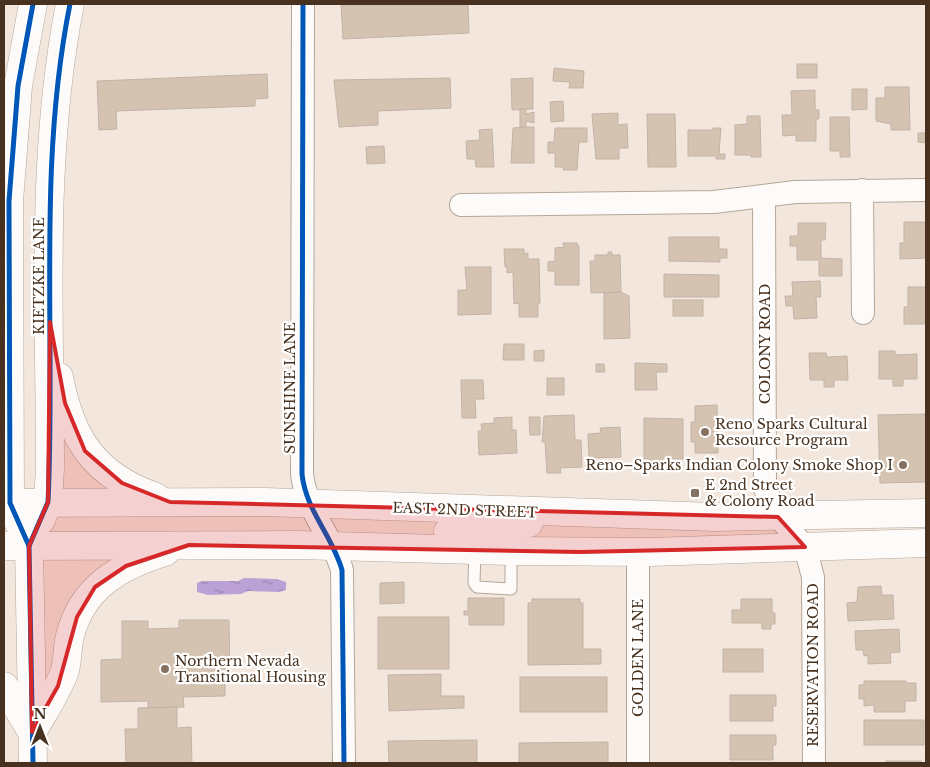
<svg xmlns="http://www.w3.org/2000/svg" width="930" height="767" viewBox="0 0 930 767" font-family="'Libre Baskerville',serif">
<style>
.water{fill:url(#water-ripples)}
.building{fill:#d5c3b2;stroke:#c3b3a6}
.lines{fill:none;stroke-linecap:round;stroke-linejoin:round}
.service-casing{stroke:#b5a698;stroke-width:13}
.minor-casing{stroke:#b5a698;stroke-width:24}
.secondary-casing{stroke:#b5a698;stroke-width:29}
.service{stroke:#fdfbfa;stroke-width:11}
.minor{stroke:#fdfbfa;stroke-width:22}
.secondary{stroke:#fdfbfa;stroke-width:28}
.cycleway-casing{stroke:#fff;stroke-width:8}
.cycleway{stroke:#0057b8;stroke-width:5}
.marked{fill:#d62828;fill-opacity:0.2;stroke:#d62828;stroke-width:4;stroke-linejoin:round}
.poi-dot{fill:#847162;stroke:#fff;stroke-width:2}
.labels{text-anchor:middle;stroke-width:4.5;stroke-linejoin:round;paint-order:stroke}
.street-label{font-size:14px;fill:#48321f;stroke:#fff}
.poi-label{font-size:14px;fill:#48321f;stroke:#fff;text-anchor:start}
</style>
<defs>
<pattern id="water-ripples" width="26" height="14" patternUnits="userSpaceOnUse" patternTransform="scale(1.25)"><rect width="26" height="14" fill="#bba1d5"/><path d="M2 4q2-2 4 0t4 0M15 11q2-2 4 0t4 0" fill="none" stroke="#9a84ac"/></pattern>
</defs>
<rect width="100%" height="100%" fill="#f3e7dd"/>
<polygon class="water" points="244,578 277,579 286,582 286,590 279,592 248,591 241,594 208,595 197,592 197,583 202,581 238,581"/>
<g class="building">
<polygon points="341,4 468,4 469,33 343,39"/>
<rect x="797" y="64" width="20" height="14"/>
<polygon points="554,68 584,71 583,88 569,88 570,82 553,81"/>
<polygon points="267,74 268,98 255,99 255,106 116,111 117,129 99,130 97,81"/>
<polygon points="450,78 451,108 378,111 378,125 339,127 334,80"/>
<polygon points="533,78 533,109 512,110 511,79"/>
<polygon points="885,87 909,87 910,130 891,130 891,124 876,121 876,98 885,98"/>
<polygon points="852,89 867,89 867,109 852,110"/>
<polygon points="815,90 815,110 819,110 819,119 816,119 816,141 796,141 796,135 783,136 782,115 792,115 791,91"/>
<polygon points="563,101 564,121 551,122 550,102"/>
<polygon points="520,109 526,109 526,114 534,112 534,123 526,121 526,127 520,127"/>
<polygon points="618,113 618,125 627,124 628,148 619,148 619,159 596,159 592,114"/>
<polygon points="647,114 675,114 676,167 648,167"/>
<polygon points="747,116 760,116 761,157 751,157 751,155 735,155 735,125 747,124"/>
<polygon points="830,117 849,117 850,157 840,157 840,151 830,151"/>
<polygon points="926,119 926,143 918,142 918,133 926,133"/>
<polygon points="526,127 534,127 534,163 511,163 513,128"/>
<polygon points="555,128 587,128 587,142 579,142 577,170 563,170 564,167 555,167 555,153 548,153 548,142 554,142"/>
<polygon points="713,128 721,128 719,154 725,154 725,159 716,159 716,156 688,156 688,130 713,130"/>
<polygon points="492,129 494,167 476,167 475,159 467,159 466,141 480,140 479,130"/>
<polygon points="384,146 385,163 367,164 366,147"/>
<polygon points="904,222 926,222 926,258 900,259 900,243 904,243"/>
<polygon points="798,223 826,223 825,240 821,240 821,258 842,259 842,276 819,276 819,260 797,260 797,246 790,246 790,236 798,236"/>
<polygon points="669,237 719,237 719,249 727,249 727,258 720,258 720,262 669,261"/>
<polygon points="563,243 577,243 579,247 579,285 555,285 555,271 548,271 548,262 555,261 555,248 564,247"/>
<polygon points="504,249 524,249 524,254 528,253 528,259 539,259 540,303 538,303 538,317 519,317 519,303 514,304 513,272 507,273 507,267 505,267"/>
<polygon points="608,252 612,252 612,255 620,255 621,292 591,293 590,261 595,261 595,255 608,255"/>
<polygon points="465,267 491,267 491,314 458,315 458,290 467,290"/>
<polygon points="664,274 719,275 719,297 664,297"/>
<polygon points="820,281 821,297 816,297 817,318 794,319 793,306 786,306 785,296 793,296 792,282"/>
<polygon points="908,287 926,287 926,324 904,324 904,307 908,307"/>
<polygon points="621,292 629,296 630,338 604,339 604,293"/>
<rect x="673" y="300" width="30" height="16"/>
<polygon points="504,344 524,344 524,360 503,360"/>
<polygon points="544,350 544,361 534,361 534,351"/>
<polygon points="879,351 895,351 895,355 917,354 917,379 903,379 903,386 893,386 893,379 879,379"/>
<polygon points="809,353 826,353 827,357 847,356 848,380 834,380 834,387 824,387 824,380 810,380"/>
<polygon points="635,363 667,364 667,372 656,372 657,390 635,390"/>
<polygon points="596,364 604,364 605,372 596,372"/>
<rect x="547" y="378" width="17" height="17"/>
<polygon points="461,380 483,380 484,399 475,399 476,418 462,418"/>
<polygon points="717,405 718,453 695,453 695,442 691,442 691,422 695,422 695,406"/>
<polygon points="926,414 926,482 880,483 878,415"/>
<polygon points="574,415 575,440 581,440 582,467 560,468 561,473 547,473 545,442 542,442 544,416"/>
<polygon points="512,417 512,430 516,430 517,453 479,455 478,431 482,431 481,424 494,423 494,418"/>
<polygon points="529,417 540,417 540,435 530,435"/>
<polygon points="644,418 683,419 683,459 663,459 663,464 649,464 649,459 644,459"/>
<polygon points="620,427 621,457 589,458 588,434 601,433 600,428"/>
<polygon points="404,582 404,603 380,604 380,583"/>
<polygon points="881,586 882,595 893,595 894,619 848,621 847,603 857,602 858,587"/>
<polygon points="468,598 504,598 504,625 469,625 469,615 464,615 464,611 468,611"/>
<polygon points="532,599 580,599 580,603 583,603 583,649 601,649 601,664 528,665 528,603 532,603"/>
<polygon points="741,599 772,599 772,613 775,613 775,624 771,624 771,629 762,629 762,623 732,623 732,610 741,610"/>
<rect x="378" y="617" width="71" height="52"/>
<polygon points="179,620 229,620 230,678 225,678 225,696 183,697 184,707 148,708 148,701 101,702 101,660 122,659 122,621 148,621 148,629 179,628"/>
<polygon points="899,629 900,652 890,653 891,663 868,664 868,655 864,656 863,650 856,650 855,631"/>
<rect x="723" y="649" width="40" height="23"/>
<polygon points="441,674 441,696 464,696 464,708 389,711 388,675"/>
<rect x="520" y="677" width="87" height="35"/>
<polygon points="864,681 906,681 906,683 916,683 916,701 905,701 905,712 874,712 874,705 864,706 864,699 859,699 859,685 864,685"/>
<polygon points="730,695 776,695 776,706 773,706 773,721 730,721"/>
<polygon points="177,707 177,728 191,727 192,763 126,763 125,729 138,729 138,708"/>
<rect x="864" y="720" width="60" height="25"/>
<polygon points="730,735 776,735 776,745 773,745 773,760 730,760"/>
<polygon points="477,740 477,763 389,763 388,741"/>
<polygon points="608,742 608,763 519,763 519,743"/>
<rect x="886" y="761" width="35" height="2"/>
</g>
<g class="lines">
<defs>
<polyline id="service" points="475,550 474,583 477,587 511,589 511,551"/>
<g id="minor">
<path d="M 303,4 L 302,474 C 306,511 332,535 342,570 L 344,763"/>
<polyline points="862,190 863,313"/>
<polyline points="764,197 765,489 778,517 805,547 813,577 814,763"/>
<polyline points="461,205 714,202 795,192 926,190"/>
<polyline points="638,552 638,763"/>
</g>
<g id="secondary">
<path d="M 59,377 C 71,440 95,476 156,497"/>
<polyline points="4,503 265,502 715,517 926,513"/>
<path d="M 41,520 L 48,502 L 50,468 C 50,314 40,156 70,4"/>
<polyline points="448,532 488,531 529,523"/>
<polyline points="4,546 297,545 511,551 650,552 926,543"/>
<polyline points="4,686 32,732"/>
<path d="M 33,731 C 44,711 58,691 65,670 C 68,659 67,647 70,636 C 82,587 120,566 165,552"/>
<polyline points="33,763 29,546 10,503 9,201 18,86 33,4"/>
</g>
</defs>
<use href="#service" class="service-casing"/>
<use href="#minor" class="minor-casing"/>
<use href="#secondary" class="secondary-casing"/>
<use href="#service" class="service"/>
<use href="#minor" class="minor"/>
<use href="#secondary" class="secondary"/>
<defs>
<g id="cycleway">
<path d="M 303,4 L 302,474 C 306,511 332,535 342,570 L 344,763"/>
<path d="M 29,546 L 48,502 C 56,336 37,168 70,4"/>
<polyline points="33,763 29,546 10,503 9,201 18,86 33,4"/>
</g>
</defs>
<use href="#cycleway" class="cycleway-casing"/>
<use href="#cycleway" class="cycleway"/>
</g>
<path class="marked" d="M 50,322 L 65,403 L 85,451 L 122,483 L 170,502 L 778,517 L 805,547 L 580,552 L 189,545 L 126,566 L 95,587 L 77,617 L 58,686 L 32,732 L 29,546 L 48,502 Z"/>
<g class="poi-dot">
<circle cx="705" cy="432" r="5"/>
<circle cx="903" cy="465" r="5"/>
<rect x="690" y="488" width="10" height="10" rx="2.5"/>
<circle cx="165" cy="669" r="5"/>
</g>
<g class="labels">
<g class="street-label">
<text transform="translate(39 276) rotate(-90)" y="5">KIETZKE LANE</text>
<text transform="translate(765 344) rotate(-90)" y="5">COLONY ROAD</text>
<text transform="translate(290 388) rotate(-90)" y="5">SUNSHINE LANE</text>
<text transform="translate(465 510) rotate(2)" y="5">EAST 2ND STREET</text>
<text transform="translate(638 658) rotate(-90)" y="5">GOLDEN LANE</text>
<text transform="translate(813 665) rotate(-90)" y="5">RESERVATION ROAD</text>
</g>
<g class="poi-label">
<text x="715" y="429">Reno Sparks Cultural<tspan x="715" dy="16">Resource Program</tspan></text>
<text x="893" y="470" text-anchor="end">Reno–Sparks Indian Colony Smoke Shop I</text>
<text x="705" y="490">E 2nd Street<tspan x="705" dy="16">&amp; Colony Road</tspan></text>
<text x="175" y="666">Northern Nevada<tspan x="175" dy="16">Transitional Housing</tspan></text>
</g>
</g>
<rect width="930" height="767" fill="none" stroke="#48321f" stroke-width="10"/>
<g transform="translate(40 727)" stroke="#ffffff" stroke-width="4" paint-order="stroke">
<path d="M0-4L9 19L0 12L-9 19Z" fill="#48321f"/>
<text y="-8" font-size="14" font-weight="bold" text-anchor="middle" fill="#48321f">N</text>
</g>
</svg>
